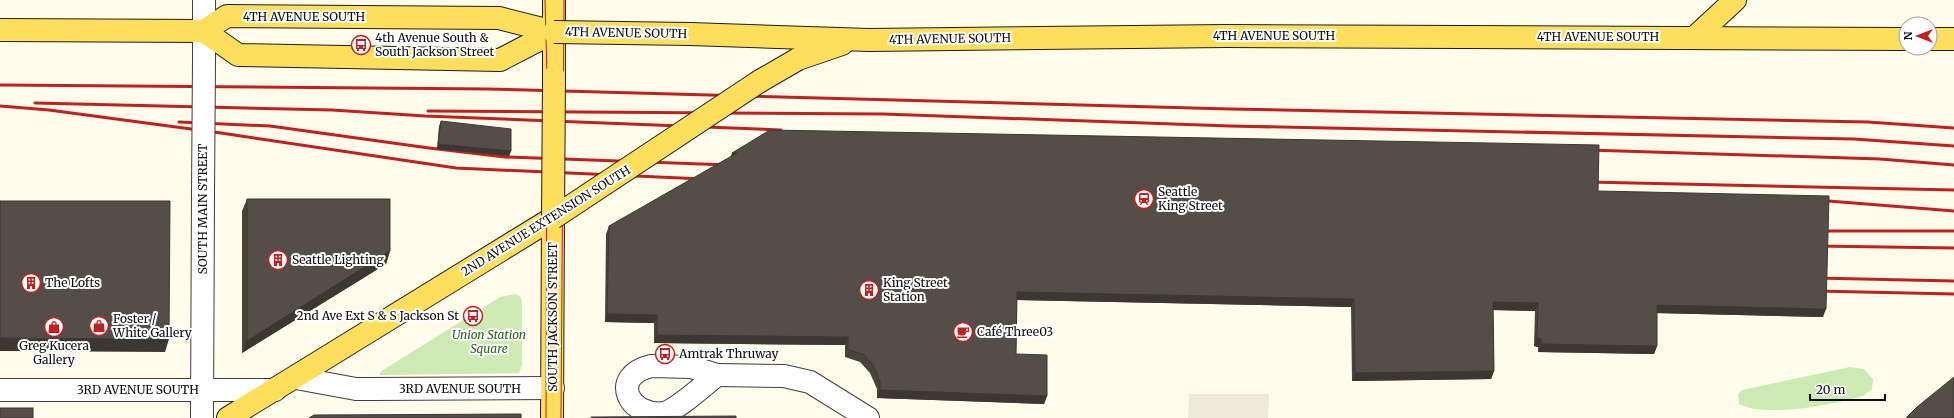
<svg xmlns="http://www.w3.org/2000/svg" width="1954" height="418" viewBox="0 0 1954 418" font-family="Merriweather,serif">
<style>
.green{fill:#cdeab3}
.plaza{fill:#eeeada}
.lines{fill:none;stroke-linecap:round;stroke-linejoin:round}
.minor-casing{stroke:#3f3f3f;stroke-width:24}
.major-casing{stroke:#1d1d1d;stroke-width:24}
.minor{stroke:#fff;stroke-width:22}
.major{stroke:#fedf5c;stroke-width:22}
.tram{stroke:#c1201f;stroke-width:1}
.rail{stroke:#c1201f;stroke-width:3}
.minor-bridge-casing{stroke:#3f3f3f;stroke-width:24;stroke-linecap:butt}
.major-bridge-casing{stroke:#1d1d1d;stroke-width:24;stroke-linecap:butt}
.minor-bridge{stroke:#fff;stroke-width:22}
.major-bridge{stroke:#fedf5c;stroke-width:22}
.wall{fill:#49433e}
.shaded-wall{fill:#3c3732}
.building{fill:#554e48;stroke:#3c3732}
.labels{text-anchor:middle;stroke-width:4;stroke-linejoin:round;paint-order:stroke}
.street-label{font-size:12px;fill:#0c0c0c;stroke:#fff}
.poi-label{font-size:12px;fill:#0c0c0c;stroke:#fff;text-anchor:start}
.park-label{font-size:12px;font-style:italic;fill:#26651a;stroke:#fff}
</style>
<rect width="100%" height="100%" fill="#fffceb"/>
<g class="green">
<polygon points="515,294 520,296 522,301 522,365 519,373 380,375 380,372 500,297"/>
<path d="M 1850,367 L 1864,369 L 1873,379 L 1872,389 L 1863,396 C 1832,405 1766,418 1739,404 L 1738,394 L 1742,390 Z"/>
</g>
<polygon class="plaza" points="1189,394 1269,394 1268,418 1188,418"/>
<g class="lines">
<defs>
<g id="minor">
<polyline points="204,61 204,0"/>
<path d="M 651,366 L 691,367 L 717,375 C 704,385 679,408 665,413 C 628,418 609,376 651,366 Z"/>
<polyline points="717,375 784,376 810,382 868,418"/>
<polyline points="296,378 356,389 372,389 553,388"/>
<polyline points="0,390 275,390"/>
<polyline points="202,418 203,192"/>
</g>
<g id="major">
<polyline points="0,30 204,31 227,16 499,18 554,32"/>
<polyline points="204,31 238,55 500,60 554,32"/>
<polyline points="690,34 869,40 1226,36 1906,39"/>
<polyline points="1694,38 1735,0"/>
<polyline points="1930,39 1954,39"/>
<polyline points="554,77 554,0"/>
<polyline points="760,81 798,59 842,44"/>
<polyline points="228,418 553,218"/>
<polyline points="552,418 553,218"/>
</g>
</defs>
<use href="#minor" class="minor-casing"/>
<use href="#major" class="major-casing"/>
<use href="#minor" class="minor"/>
<use href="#major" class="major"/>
<g class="tram">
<polyline points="545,0 547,76 546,418"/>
<polyline points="561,418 564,0"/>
</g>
<g class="rail">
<polyline points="0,85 488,89 1230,109 1868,122 1954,128"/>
<polyline points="35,103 332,110 425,116 781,130"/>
<polyline points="0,106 49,110 221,133 456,168 703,179"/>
<polyline points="428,111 883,114 1230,126 1854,139 1954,146"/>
<polyline points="179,122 270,126 429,148 505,157 729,165"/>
<polyline points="1588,150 1880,159 1954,165"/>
<polyline points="1588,182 1954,190"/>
<polyline points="1816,200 1954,211"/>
<polyline points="1818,231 1954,231"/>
<polyline points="1816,246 1954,248"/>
<polyline points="1816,278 1954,281"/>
<polyline points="1816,291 1954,294"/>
</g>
<defs>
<polyline id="minor-bridge" points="203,192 204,61"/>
<g id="major-bridge">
<polyline points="554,32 690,34"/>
<polyline points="553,218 760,81"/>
<polyline points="553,218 554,77"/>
</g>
</defs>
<use href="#minor-bridge" class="minor-bridge-casing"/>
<use href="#major-bridge" class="major-bridge-casing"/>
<use href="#minor-bridge" class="minor-bridge"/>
<use href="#major-bridge" class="major-bridge"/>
</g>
<g class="wall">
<polygon points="441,121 511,151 509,156 437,149 439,126"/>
<polygon points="1598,191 1823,317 1657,313 1657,346 1654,354 1538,352 1538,347 1534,346 1535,311 1493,310 1494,371 1491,379 1352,381 1351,307 1017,300 1016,354 1047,396 1044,404 877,398 877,389 870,373 860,362 845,357 845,345 654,343 654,323 605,322 606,234 609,226"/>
<polygon points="247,199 390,251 386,264 242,353 242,211"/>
</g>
<g class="shaded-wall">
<polygon points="438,144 511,151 509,156 437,149"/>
<polygon points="732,153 737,153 729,161"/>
<polygon points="390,251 386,264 242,353 247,341"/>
<polygon points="1017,292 1354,299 1351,307 1014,300"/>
<polygon points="1493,302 1538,303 1535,311 1490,310"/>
<polygon points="1657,305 1826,309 1823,317 1654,313"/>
<polygon points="607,314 657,315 654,323 605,322"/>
<polygon points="657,335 848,337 845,345 654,343"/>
<polygon points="0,338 169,339 165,352 0,351"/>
<polygon points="1537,338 1541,339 1538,347 1534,346"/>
<polygon points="1541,344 1657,346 1654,354 1538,352"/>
<polygon points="1494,371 1491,379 1352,381 1355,373"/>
<polygon points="880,390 1047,396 1044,404 877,398"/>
</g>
<g class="building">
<polygon points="441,121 511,129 511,151 438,144"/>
<polygon points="770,130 1599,145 1598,191 1829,196 1826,309 1657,305 1657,346 1541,344 1541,339 1537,338 1538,303 1493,302 1494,371 1355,373 1354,299 1017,292 1016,354 1047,355 1047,396 880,390 880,381 873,365 863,354 848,350 848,337 657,335 657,315 607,314 609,226 737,153 732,153"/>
<polygon points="247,199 390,199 390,251 247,341"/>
<polygon points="0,201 170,201 169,339 0,338"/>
<polygon points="1954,377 1954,418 1906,418 1917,407"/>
<rect x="0" y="408" width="33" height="10"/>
<polygon points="521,414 521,418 309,418 314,415"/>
<polygon points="736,416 736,418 591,418 591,417"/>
</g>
<defs>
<symbol id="bus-ring" viewBox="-11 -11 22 22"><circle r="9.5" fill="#fff" stroke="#c1201f" stroke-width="1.5"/><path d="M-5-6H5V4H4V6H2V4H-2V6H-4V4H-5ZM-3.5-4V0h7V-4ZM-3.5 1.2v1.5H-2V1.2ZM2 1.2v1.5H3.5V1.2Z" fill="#c1201f"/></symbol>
<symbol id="station-ring" viewBox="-11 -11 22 22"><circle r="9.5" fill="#fff" stroke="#c1201f" stroke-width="1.5"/><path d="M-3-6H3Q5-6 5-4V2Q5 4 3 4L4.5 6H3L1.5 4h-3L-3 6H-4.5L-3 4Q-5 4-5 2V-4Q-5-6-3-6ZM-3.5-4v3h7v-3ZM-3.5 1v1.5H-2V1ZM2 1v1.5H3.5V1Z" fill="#c1201f"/></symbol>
<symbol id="building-ring" viewBox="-11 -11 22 22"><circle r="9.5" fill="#fff" stroke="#c1201f" stroke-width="1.5"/><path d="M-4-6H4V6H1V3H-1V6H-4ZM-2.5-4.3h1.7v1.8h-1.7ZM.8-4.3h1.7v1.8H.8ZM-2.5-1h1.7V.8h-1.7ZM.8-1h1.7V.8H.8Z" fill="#c1201f"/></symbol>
<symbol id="shop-ring" viewBox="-11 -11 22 22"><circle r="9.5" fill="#fff" stroke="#c1201f" stroke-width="1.5"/><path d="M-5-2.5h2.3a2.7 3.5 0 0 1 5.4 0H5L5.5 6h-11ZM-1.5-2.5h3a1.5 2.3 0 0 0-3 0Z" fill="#c1201f"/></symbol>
<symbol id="cafe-ring" viewBox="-11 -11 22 22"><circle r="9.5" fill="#fff" stroke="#c1201f" stroke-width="1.5"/><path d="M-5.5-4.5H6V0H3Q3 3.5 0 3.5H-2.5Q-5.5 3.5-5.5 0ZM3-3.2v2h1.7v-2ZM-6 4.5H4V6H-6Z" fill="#c1201f"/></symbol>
</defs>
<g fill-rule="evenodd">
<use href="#bus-ring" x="350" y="34" width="22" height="22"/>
<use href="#station-ring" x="1133" y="188" width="22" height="22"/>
<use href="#building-ring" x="267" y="249" width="22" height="22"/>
<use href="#building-ring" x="20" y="272" width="22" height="22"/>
<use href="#building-ring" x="858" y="279" width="22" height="22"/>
<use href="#bus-ring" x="462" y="305" width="22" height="22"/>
<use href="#shop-ring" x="88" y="315" width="22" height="22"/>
<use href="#shop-ring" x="43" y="316" width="22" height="22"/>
<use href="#cafe-ring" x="952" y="321" width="22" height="22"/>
<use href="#bus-ring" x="654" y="343" width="22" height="22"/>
</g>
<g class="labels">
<g class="street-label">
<text x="304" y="21">4TH AVENUE SOUTH</text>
<text transform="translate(626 33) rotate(1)" y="4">4TH AVENUE SOUTH</text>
<text x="1274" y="40">4TH AVENUE SOUTH</text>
<text x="1598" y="41">4TH AVENUE SOUTH</text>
<text transform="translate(950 39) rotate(-1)" y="4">4TH AVENUE SOUTH</text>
<text transform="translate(203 209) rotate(-90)" y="4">SOUTH MAIN STREET</text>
<text transform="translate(546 221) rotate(-32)" y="4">2ND AVENUE EXTENSION SOUTH</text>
<text transform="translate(553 317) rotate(-90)" y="4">SOUTH JACKSON STREET</text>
<text x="460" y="393">3RD AVENUE SOUTH</text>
<text x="138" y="394">3RD AVENUE SOUTH</text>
</g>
<g class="poi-label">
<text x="375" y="42">4th Avenue South &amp;<tspan x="375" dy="14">South Jackson Street</tspan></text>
<text x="1158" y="196">Seattle<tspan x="1158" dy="14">King Street</tspan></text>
<text x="292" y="264">Seattle Lighting</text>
<text x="45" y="287">The Lofts</text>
<text x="883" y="287">King Street<tspan x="883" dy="14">Station</tspan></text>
<text x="459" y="320" text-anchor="end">2nd Ave Ext S &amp; S Jackson St</text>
<text x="113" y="323">Foster /<tspan x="113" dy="14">White Gallery</tspan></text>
<text x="977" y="336">Café Three03</text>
<text x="54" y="350" text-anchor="middle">Greg Kucera<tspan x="54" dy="14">Gallery</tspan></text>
<text x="679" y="358">Amtrak Thruway</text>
</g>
<g class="park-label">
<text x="489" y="339">Union Station<tspan x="489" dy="14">Square</tspan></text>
</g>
</g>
<g transform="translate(1918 36) rotate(270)"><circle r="19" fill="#ffffff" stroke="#9e9e9e"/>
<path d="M0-3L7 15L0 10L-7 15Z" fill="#c1201f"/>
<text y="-6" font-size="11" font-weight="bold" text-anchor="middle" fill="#0c0c0c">N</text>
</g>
<path d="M1810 394v6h75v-6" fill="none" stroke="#0c0c0c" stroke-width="2"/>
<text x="1816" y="394" font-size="12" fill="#0c0c0c" stroke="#ffffff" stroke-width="3" paint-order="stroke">20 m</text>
</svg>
